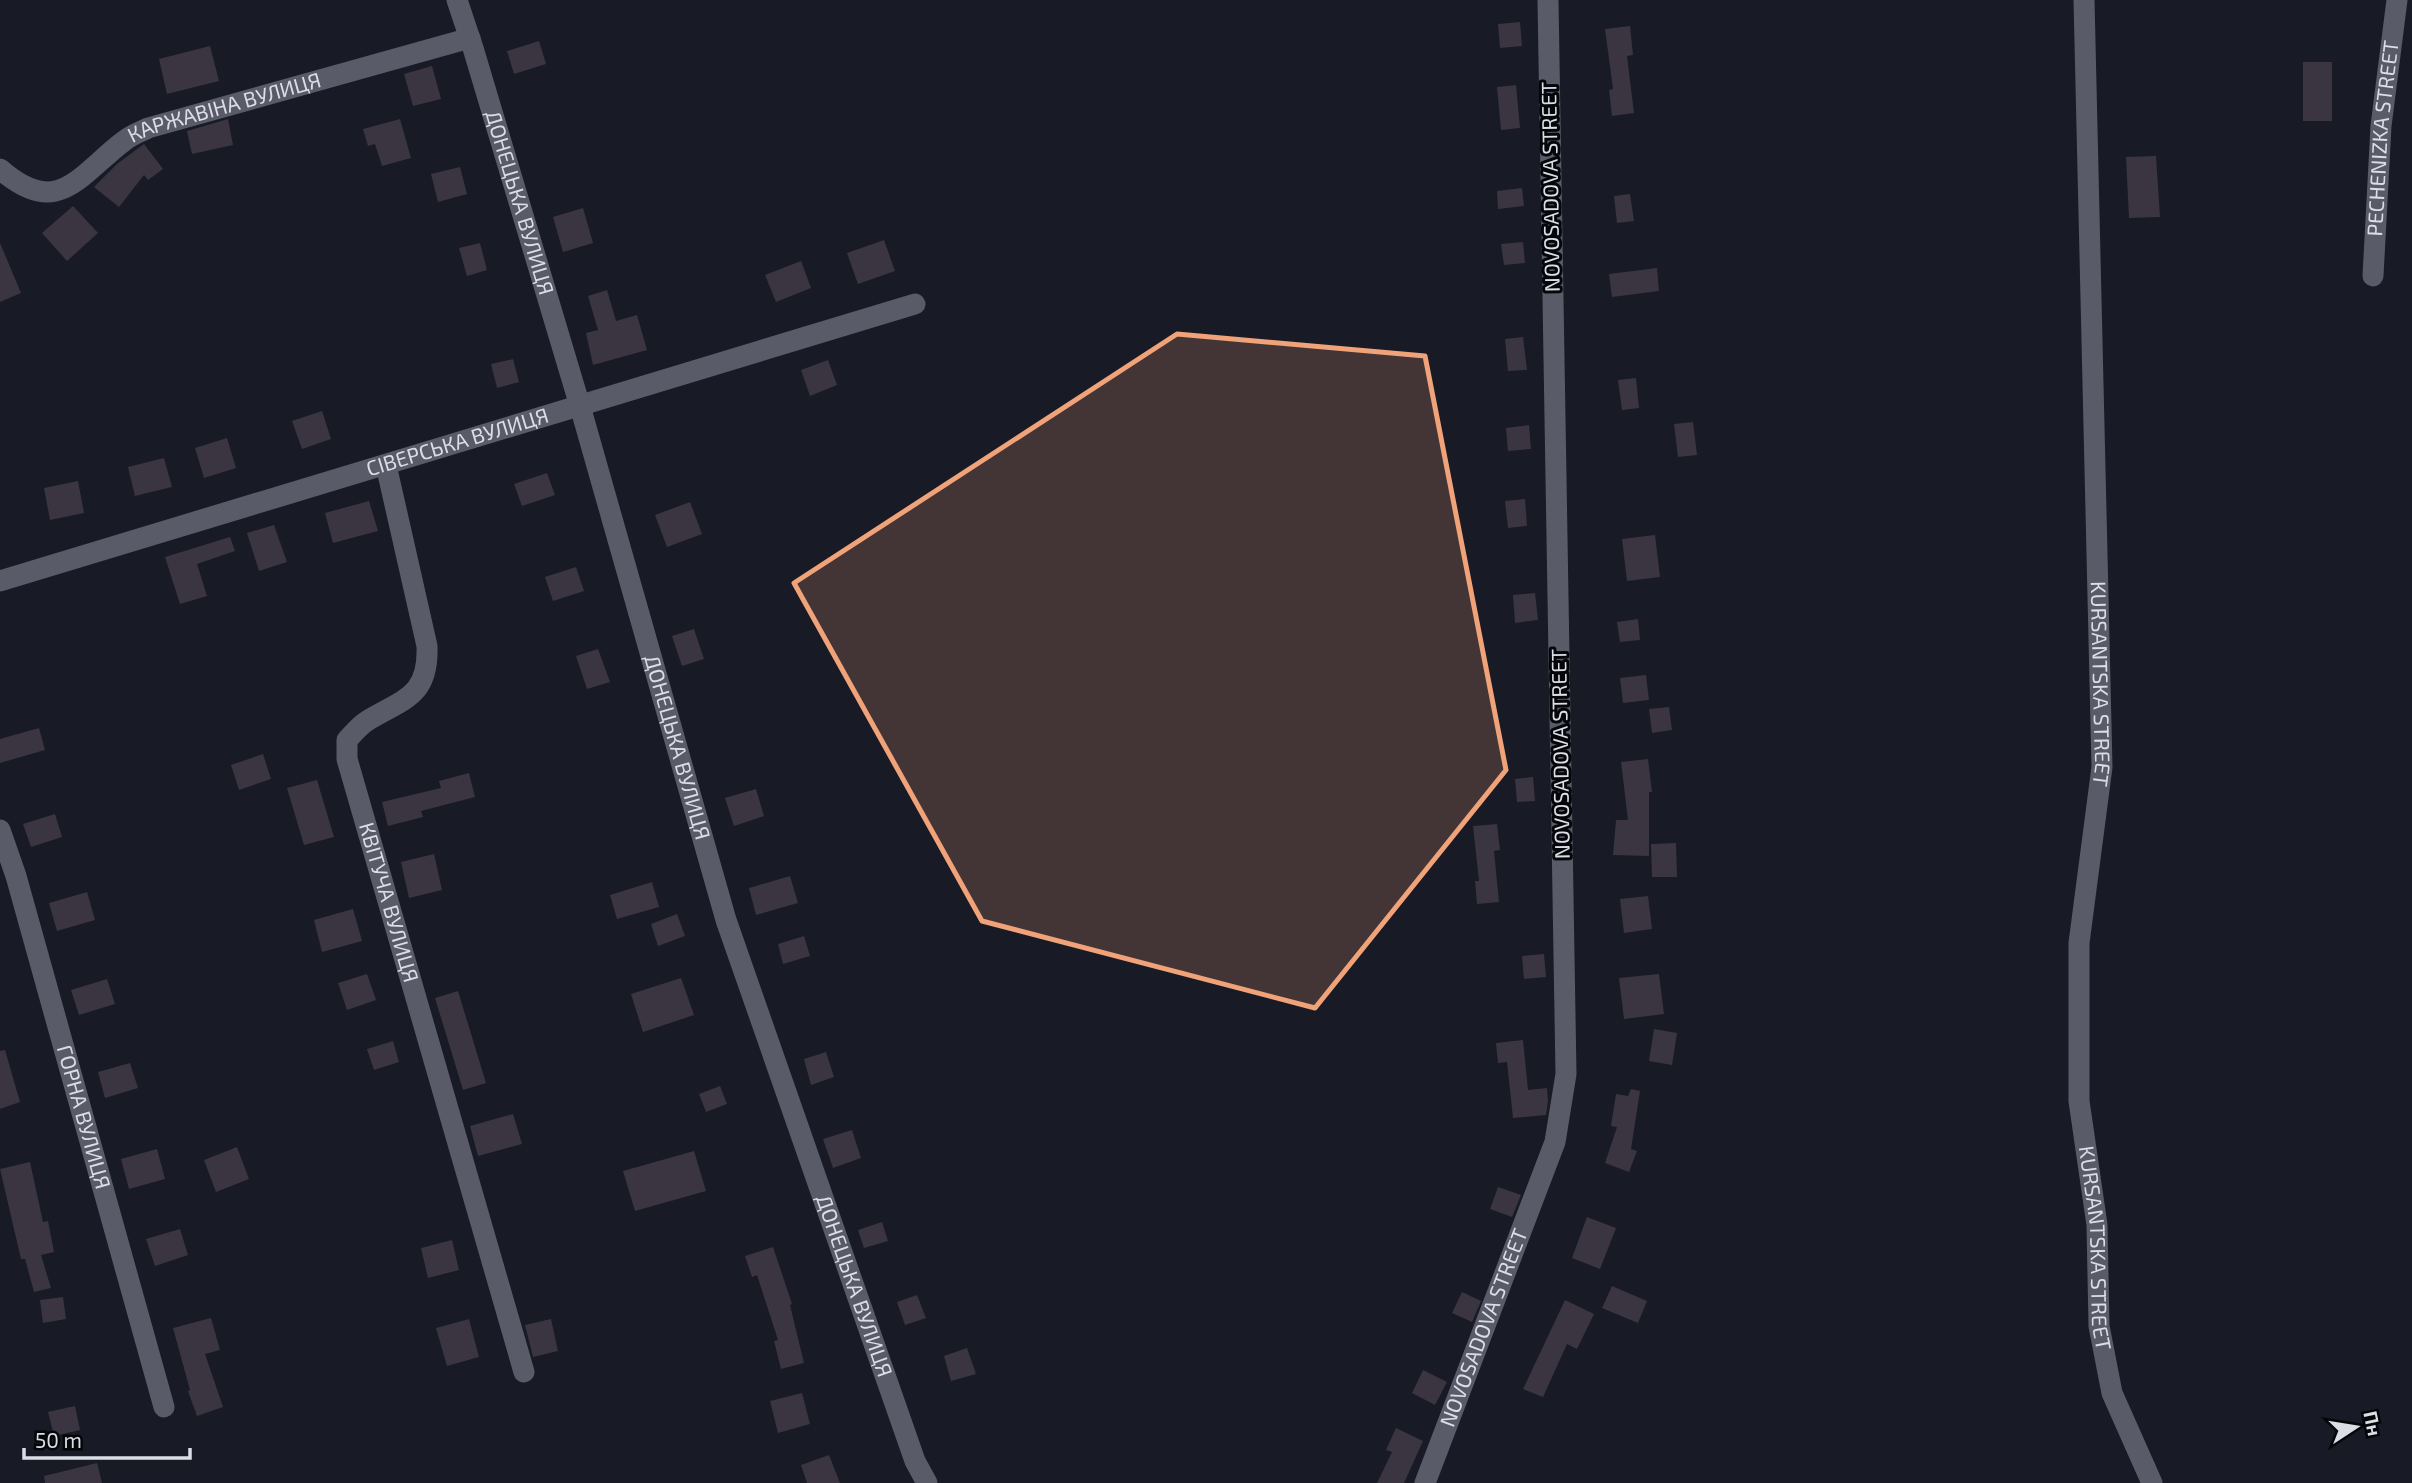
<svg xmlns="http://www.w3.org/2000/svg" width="2412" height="1483" viewBox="0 0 2412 1483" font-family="'Exo 2',sans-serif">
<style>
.building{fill:#3a3541}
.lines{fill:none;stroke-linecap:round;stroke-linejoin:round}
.street{stroke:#595b69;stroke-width:21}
.marked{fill:#f0a279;fill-opacity:0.2;stroke:#f0a279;stroke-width:5;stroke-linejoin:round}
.labels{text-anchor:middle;stroke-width:6;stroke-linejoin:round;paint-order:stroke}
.street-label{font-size:21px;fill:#dcdee6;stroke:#05060a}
</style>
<rect width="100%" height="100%" fill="#181a25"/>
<g class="building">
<polygon points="1520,22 1522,46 1500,48 1498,24"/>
<polygon points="1630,26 1633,55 1627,56 1634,113 1612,116 1609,90 1613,89 1605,29"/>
<polygon points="539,41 546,64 514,74 507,51"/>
<polygon points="210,46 219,81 167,94 159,59"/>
<rect x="2303" y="62" width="29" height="59"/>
<polygon points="432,66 441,99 413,106 404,74"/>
<polygon points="1516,85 1520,128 1501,130 1497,87"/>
<polygon points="228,119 233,145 192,154 187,131"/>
<polygon points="400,119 411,158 382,166 375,144 368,146 363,129"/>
<polygon points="144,144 163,169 148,180 144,175 119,207 94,187 117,164"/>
<polygon points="2156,156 2160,217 2129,218 2126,157"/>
<polygon points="460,167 467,194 438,202 431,174"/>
<polygon points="1522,188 1524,206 1498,209 1497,191"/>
<polygon points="1630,194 1634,221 1617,223 1614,196"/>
<polygon points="73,206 98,233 67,261 42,233"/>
<polygon points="583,208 593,243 563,252 553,217"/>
<polygon points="884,240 895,271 858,284 847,253"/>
<polygon points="1523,242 1525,263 1504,265 1501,244"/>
<polygon points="0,243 21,293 0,302"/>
<polygon points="480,243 487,270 467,276 459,248"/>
<polygon points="801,261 811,288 776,302 765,275"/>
<polygon points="1657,268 1659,291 1612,297 1609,274"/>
<polygon points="607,290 616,321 637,315 647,350 593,365 586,333 598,330 588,296"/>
<polygon points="1523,337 1527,370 1508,371 1505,339"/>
<polygon points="513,359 519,382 497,388 491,364"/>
<polygon points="828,360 837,385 810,396 801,370"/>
<polygon points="1636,378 1639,408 1622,410 1618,380"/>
<polygon points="322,411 331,439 302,449 292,421"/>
<polygon points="1693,422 1697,455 1678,457 1674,424"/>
<polygon points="1529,425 1531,449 1508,451 1506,428"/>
<polygon points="227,438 236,468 204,478 195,448"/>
<polygon points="164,458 172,487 135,496 128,467"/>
<polygon points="547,473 555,495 522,506 514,484"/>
<polygon points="78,481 84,513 50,520 44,488"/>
<polygon points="1525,499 1527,526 1508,528 1505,501"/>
<polygon points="369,501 378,531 333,543 325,513"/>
<polygon points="690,502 702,534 667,547 655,515"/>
<polygon points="274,525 287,562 259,571 247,533"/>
<polygon points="1655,535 1660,577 1627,581 1622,539"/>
<polygon points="230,537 235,551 197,564 207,596 180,604 165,557"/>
<polygon points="576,567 584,591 553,601 545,577"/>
<polygon points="1535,593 1538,620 1515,623 1513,595"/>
<polygon points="1638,619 1640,640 1620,642 1617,622"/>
<polygon points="694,629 704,659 682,666 672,636"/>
<polygon points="598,649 610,682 587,689 576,656"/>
<polygon points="1646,675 1649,700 1623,703 1620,678"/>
<polygon points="1669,707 1672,730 1652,733 1649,709"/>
<polygon points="39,728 45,750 0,763 0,739"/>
<polygon points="263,754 271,779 239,790 231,765"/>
<polygon points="1648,759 1652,792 1649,792 1649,856 1613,855 1616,820 1628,820 1621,762"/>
<polygon points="469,773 475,797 421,811 423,817 388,826 382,802 441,788 439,781"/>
<polygon points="1533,777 1535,801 1517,802 1515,779"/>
<polygon points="317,780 334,837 304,845 287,788"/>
<polygon points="756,789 764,816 734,826 725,798"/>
<polygon points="55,814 62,837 31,847 23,824"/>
<polygon points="1497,824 1500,850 1494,851 1499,902 1477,904 1475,881 1479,881 1473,826"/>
<polygon points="1676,843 1677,877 1652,877 1651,844"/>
<polygon points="434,854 442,890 409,898 401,862"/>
<polygon points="790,876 798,903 756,915 749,888"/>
<polygon points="652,882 659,907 617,919 610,895"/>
<polygon points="87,892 95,920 57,931 49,903"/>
<polygon points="1648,896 1652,929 1624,933 1620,899"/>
<polygon points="353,909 362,941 322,952 314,920"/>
<polygon points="677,914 685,936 658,946 651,924"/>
<polygon points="804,936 810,956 783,964 778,944"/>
<polygon points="1544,954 1546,977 1524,979 1522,956"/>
<polygon points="367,974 376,1000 347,1010 338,983"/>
<polygon points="1659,974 1664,1014 1624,1019 1619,978"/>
<polygon points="681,978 694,1015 643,1032 631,994"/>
<polygon points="107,979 115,1004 79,1015 71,990"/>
<polygon points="458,991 486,1083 463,1090 435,998"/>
<polygon points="1654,1029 1677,1033 1672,1065 1649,1061"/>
<polygon points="1523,1040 1528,1090 1547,1088 1548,1101 1546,1115 1513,1118 1507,1062 1498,1063 1496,1043"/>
<polygon points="393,1041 399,1062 374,1070 367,1049"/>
<polygon points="5,1050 20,1102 0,1109 0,1051"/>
<polygon points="826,1052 834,1077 811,1085 804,1059"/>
<polygon points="130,1063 138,1088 105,1098 98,1072"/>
<polygon points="720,1086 727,1104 706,1112 699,1094"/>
<polygon points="1631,1089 1640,1091 1631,1149 1637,1151 1629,1172 1605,1163 1617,1127 1611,1126 1616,1094 1628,1096"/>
<polygon points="513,1114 522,1144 478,1156 470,1126"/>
<polygon points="852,1130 861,1158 833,1168 823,1139"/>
<polygon points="237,1147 249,1179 216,1192 204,1160"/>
<polygon points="157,1149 165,1179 129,1189 121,1159"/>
<polygon points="694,1151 706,1191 635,1211 623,1171"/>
<polygon points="30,1162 43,1222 48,1221 54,1252 41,1255 51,1288 34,1292 25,1259 21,1259 0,1169"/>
<polygon points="1498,1187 1521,1195 1512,1217 1490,1209"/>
<polygon points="1587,1217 1616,1228 1600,1269 1572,1258"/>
<polygon points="882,1222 888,1241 864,1248 858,1230"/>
<polygon points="180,1229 188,1255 155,1266 146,1239"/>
<polygon points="452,1240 459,1270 428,1278 421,1248"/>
<polygon points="773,1247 792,1304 790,1305 804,1363 781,1369 774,1341 778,1340 757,1275 752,1277 745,1256"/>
<polygon points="1612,1286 1647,1301 1638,1323 1602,1308"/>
<polygon points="1462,1292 1481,1301 1472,1322 1452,1313"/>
<polygon points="917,1295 926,1318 905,1325 897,1302"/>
<polygon points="63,1297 66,1319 43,1323 40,1300"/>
<polygon points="1565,1300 1594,1314 1577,1349 1567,1344 1543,1397 1523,1389"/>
<polygon points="211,1318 220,1350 205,1354 223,1407 197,1416 188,1391 190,1390 173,1328"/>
<polygon points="469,1319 479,1357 447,1366 436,1328"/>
<polygon points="551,1319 558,1351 533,1357 525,1325"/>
<polygon points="967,1348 976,1374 951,1381 944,1356"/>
<polygon points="1423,1370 1447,1382 1435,1405 1412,1393"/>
<polygon points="802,1393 810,1424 778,1433 770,1401"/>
<polygon points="75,1406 80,1430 54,1436 48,1412"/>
<polygon points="1396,1428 1423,1441 1404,1483 1377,1483 1392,1452 1386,1450"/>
<polygon points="829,1455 840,1483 807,1483 801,1465"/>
<polygon points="97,1463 102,1483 45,1483 44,1476"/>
</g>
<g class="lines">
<g class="street">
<path id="s1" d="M 457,0 L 473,48 L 580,406 L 726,920 L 915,1461 L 927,1483"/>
<path id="s2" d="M 2084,0 L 2102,767 L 2079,943 L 2079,1101 L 2097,1225 L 2099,1326 L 2112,1393 L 2152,1483"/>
<path id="s3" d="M 0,169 C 58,220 79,175 124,141 C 131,135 140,132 148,128 L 470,38"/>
<path id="s4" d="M 2373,276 L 2381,126 L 2397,0"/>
<path id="s5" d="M 386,465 L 427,646 C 429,697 403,699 367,721 C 359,726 353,734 347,740 L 347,759 L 524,1372"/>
<path id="s6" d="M 0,581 L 915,304"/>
<path id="s7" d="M 0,830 L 16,876 L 164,1407"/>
<path id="s8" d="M 1425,1483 L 1555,1142 L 1566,1074 L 1548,0"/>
</g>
</g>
<path class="marked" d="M 1177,334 L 1425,356 L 1506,770 L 1315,1008 L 982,921 L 794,583 Z"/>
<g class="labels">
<g class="street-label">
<text dy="7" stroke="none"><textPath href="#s3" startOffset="254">КАРЖАВІНА ВУЛИЦЯ</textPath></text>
<text dy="7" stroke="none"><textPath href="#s4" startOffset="138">PECHENIZKA STREET</textPath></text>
<text transform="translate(1551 187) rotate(-91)" y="7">NOVOSADOVA STREET</text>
<text dy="7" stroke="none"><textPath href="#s1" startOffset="212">ДОНЕЦЬКА ВУЛИЦЯ</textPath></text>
<text dy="7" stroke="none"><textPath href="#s6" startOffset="478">СІВЕРСЬКА ВУЛИЦЯ</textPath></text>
<text dy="7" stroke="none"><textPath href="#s2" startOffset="684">KURSANTSKA STREET</textPath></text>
<text dy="7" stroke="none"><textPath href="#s1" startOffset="779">ДОНЕЦЬКА ВУЛИЦЯ</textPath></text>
<text transform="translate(1561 754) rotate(-91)" y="7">NOVOSADOVA STREET</text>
<text dy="7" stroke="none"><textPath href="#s5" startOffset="486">КВІТУЧА ВУЛИЦЯ</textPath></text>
<text dy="7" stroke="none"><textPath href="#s7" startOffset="299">ГОРНА ВУЛИЦЯ</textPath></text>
<text dy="7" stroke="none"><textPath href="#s2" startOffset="1251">KURSANTSKA STREET</textPath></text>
<text dy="7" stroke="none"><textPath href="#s1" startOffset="1346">ДОНЕЦЬКА ВУЛИЦЯ</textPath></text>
<text dy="7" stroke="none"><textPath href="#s8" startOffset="166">NOVOSADOVA STREET</textPath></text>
</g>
</g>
<g transform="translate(2356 1427) rotate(78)" stroke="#05060a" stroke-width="5" paint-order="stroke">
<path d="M0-5L12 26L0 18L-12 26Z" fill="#dcdee6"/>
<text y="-10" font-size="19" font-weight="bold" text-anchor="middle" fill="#dcdee6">Пн</text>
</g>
<path d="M24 1448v10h166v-10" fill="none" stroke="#dcdee6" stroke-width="3.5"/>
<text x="35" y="1448" font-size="21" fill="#dcdee6" stroke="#05060a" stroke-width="5" paint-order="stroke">50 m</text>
</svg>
